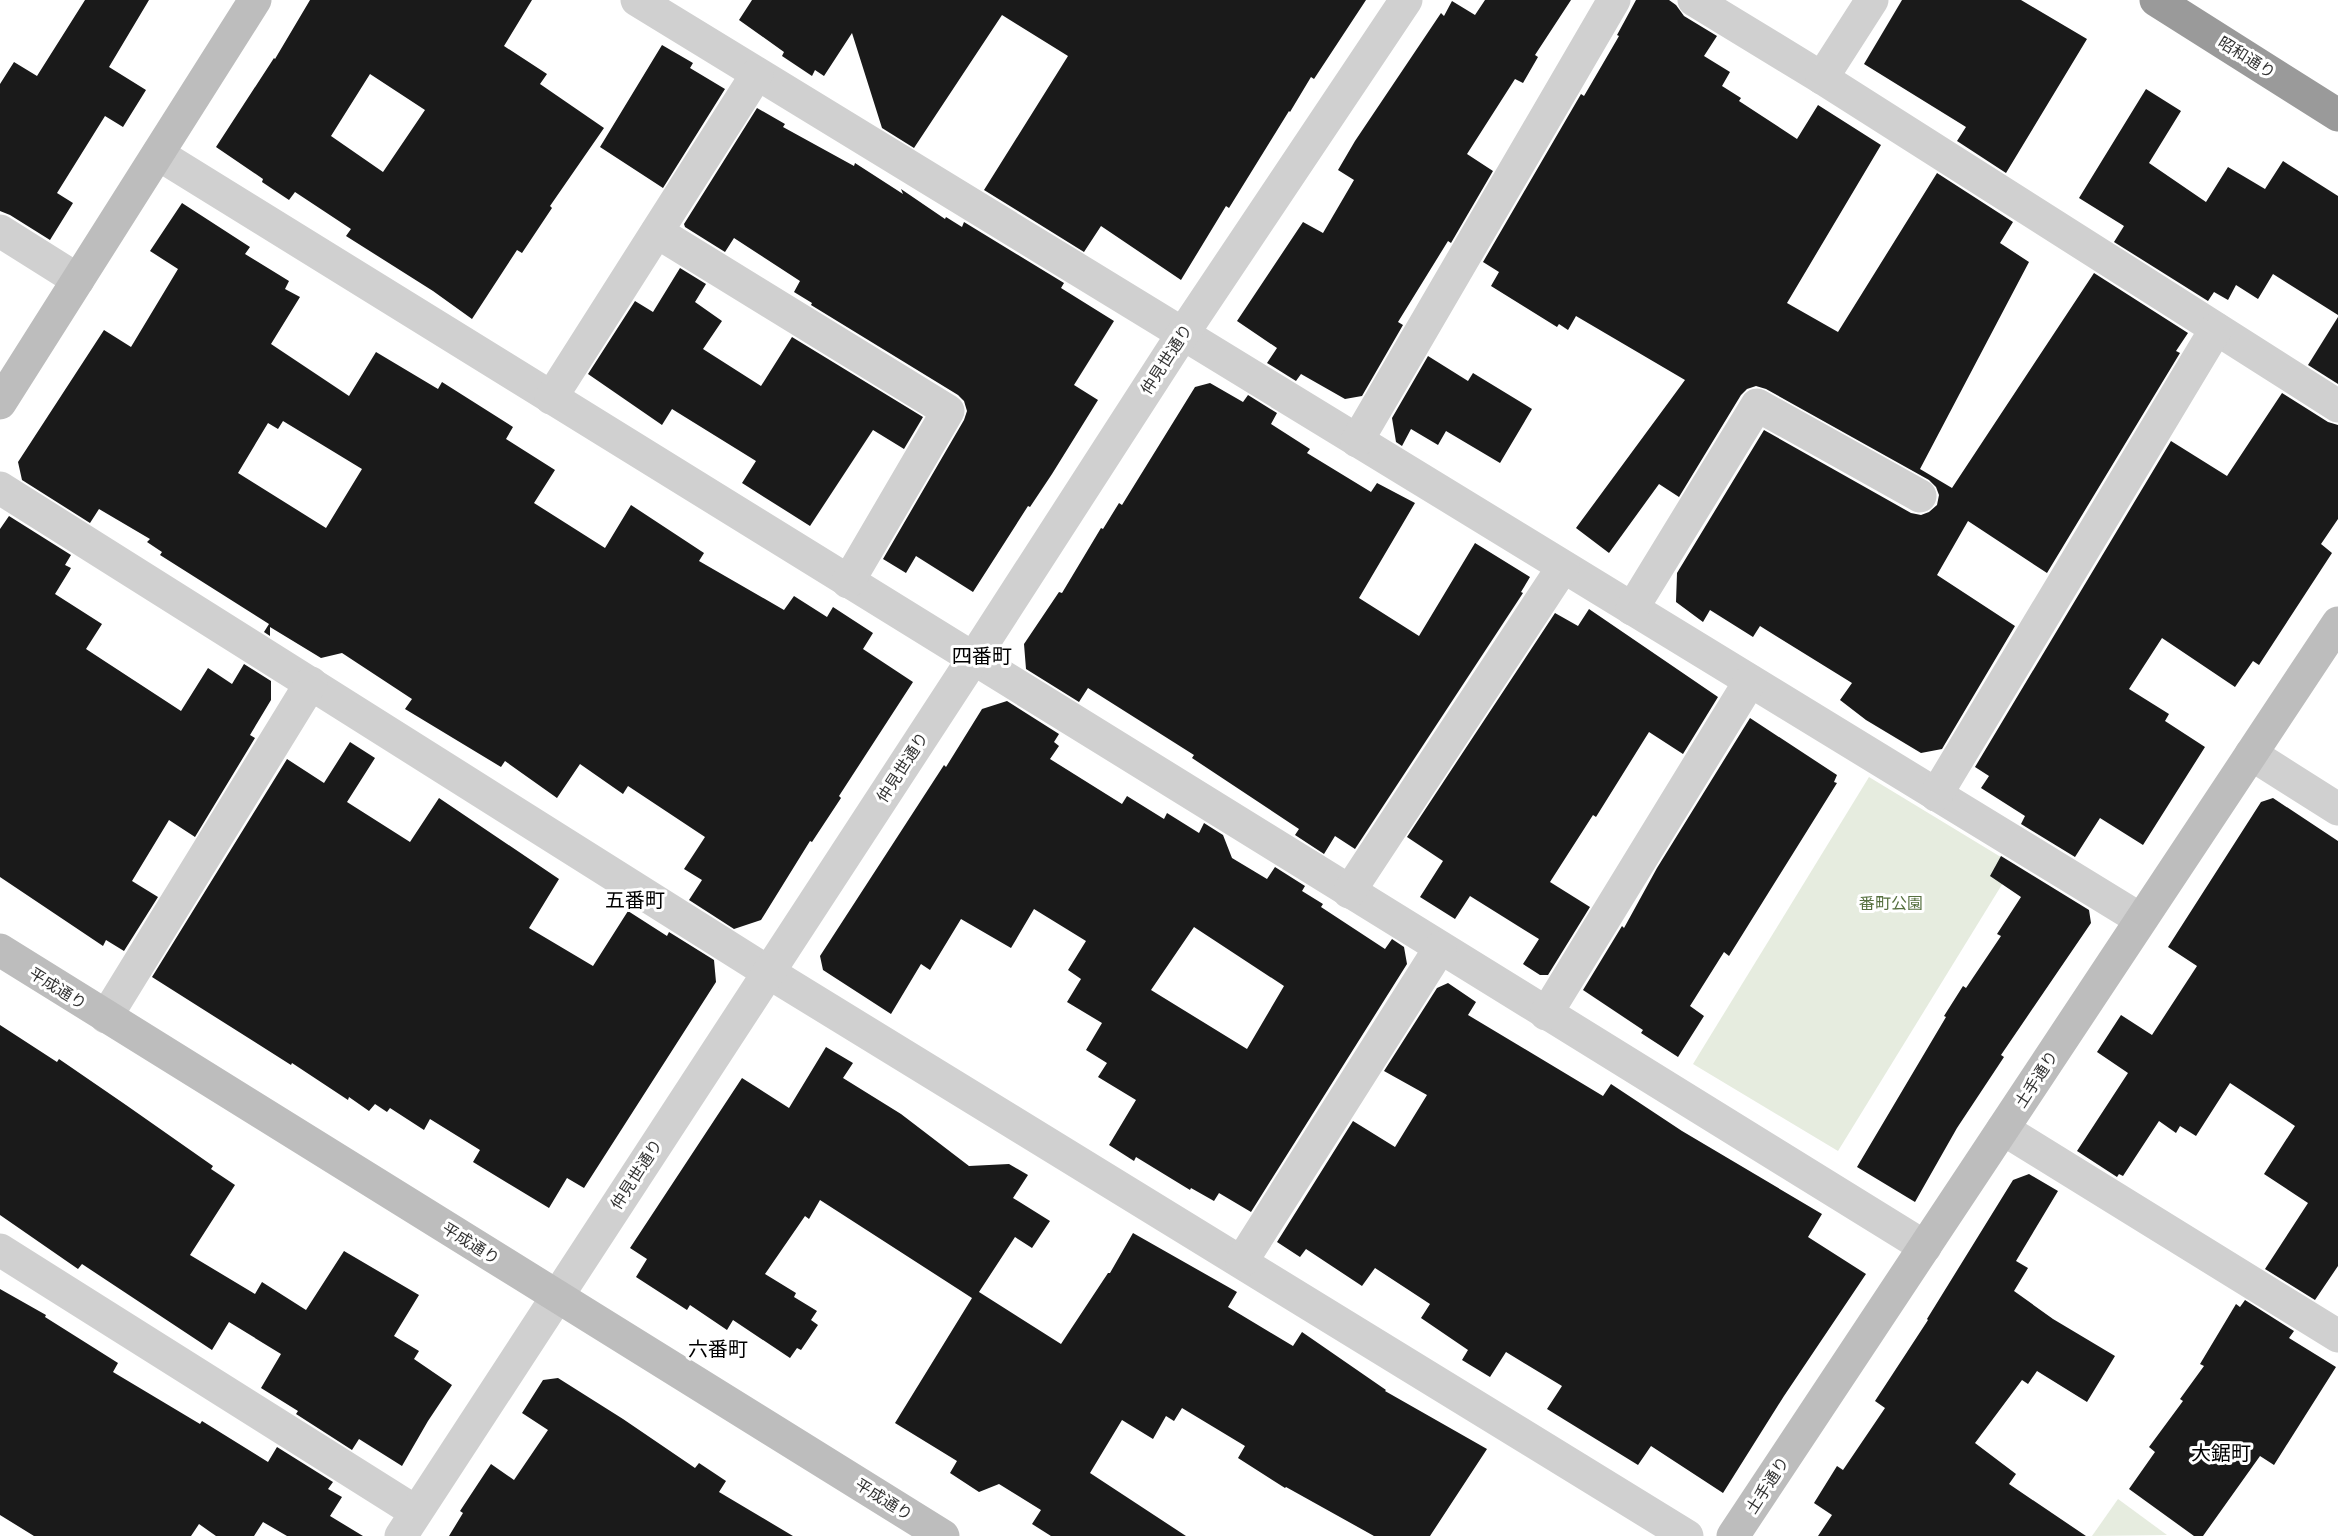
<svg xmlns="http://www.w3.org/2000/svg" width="2338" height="1536" viewBox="0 0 2338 1536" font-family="Roboto,'Noto Sans JP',sans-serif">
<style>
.green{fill:#e6ecdf}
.building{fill:#1a1a1a;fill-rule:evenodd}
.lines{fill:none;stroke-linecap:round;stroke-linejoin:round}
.street{stroke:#d0d0d0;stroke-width:33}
.secondary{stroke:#bdbdbd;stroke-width:33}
.highway{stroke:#9a9a9a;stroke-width:33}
.labels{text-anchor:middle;stroke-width:6;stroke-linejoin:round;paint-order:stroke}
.street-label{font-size:16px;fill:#333;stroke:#fff}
.park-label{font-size:16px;fill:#56703f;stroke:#fff}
.quarter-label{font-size:20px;fill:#000;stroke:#fff}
</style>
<rect width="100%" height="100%" fill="#fff"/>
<g class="green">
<polygon points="1869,777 2014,865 1838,1151 1693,1064"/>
<polygon points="2118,1499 2167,1535 2092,1536"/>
</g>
<g class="building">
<polygon points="85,0 149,0 109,67 146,90 123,127 105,116 57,193 73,203 50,240 10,215 0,211 0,84 14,62 37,76"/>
<path d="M 310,0 L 532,0 L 504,46 L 547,74 L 540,84 L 604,128 L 550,206 L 552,208 L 522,253 L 517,250 L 472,319 L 433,291 L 346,236 L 351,229 L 295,192 L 289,200 L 262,182 L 263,179 L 216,147 L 274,58 L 275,59 ZM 370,74 L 425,110 L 383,172 L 331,136 Z"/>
<polygon points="752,0 1366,0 1314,79 1311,77 1290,112 1289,111 1229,208 1226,206 1181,280 1101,226 1084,252 984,190 1068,56 1002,15 914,148 882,128 852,33 824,76 815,70 812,76 782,56 784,52 739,20"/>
<polygon points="1485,0 1571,0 1535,55 1538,57 1523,83 1515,79 1467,154 1493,171 1451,243 1448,241 1398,322 1403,325 1362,396 1345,399 1301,374 1296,381 1267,363 1277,348 1237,321 1303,222 1323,233 1354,180 1338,170 1355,141 1441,13 1444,16 1452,1 1475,15"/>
<polygon points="1636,0 1669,0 1676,5 1684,16 1717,36 1704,56 1730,72 1722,86 1741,98 1739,101 1797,139 1818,105 1881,145 1787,303 1838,332 1937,173 2013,222 2000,243 2029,262 1920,469 1952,488 2094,273 2188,333 2176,351 2180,353 2047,573 1968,521 1937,575 2015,626 1942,749 1921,753 1866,720 1840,700 1852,683 1760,626 1753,637 1710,610 1703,622 1676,602 1677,573 1764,430 1911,513 1921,515 1929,512 1937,505 1939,495 1936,487 1929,480 1766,389 1756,386 1747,389 1741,395 1679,497 1659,484 1609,553 1576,528 1685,380 1576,316 1568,330 1559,324 1557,327 1491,286 1499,272 1483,262 1581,94 1584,96 1619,36 1617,35"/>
<polygon points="1902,0 2021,0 2087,39 2006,173 1957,141 1966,127 1864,64"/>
<polygon points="662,45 693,63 690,68 725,89 663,188 600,147"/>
<polygon points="2146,89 2181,111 2149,163 2206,202 2228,167 2265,189 2283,161 2338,196 2338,315 2273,274 2258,299 2236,285 2228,300 2214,292 2208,301 2114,242 2124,226 2079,198"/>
<polygon points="757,108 785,124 783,127 854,166 855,163 903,194 901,189 945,219 946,217 962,227 964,222 1064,283 1061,288 1114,321 1074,385 1098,400 1052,474 1030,507 1028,506 973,592 916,556 906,573 883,559 964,420 967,411 964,401 958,395 811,305 812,303 794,292 800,281 734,238 725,252 685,227 684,224"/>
<path d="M 182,203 L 250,247 L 245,254 L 289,281 L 285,289 L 300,297 L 271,344 L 349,396 L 376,352 L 438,389 L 442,382 L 513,427 L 506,439 L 555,470 L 534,503 L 605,548 L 631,505 L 704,553 L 699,561 L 784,610 L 794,596 L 827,617 L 833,607 L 873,633 L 863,649 L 913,682 L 839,796 L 841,798 L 812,842 L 810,841 L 761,920 L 734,929 L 689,900 L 702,880 L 684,869 L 705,837 L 628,786 L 623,794 L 580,764 L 557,798 L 505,761 L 501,767 L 405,709 L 412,699 L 342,653 L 321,658 L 270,627 L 270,636 L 264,632 L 269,624 L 160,555 L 162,552 L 147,542 L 150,539 L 99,509 L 90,523 L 22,480 L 18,462 L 104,330 L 131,347 L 178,269 L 150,251 ZM 283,421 L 362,469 L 326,528 L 238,473 L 268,423 L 278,429 Z"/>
<polygon points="680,268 706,284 695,302 722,321 703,349 761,386 792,337 923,417 904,449 873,430 810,526 742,483 756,461 672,409 662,425 588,374 635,301 653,312"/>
<polygon points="2338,317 2338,384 2308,365"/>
<polygon points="1428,356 1468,381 1473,373 1532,409 1500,463 1446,431 1438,445 1411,429 1402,446 1396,442 1392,418"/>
<polygon points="1210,383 1243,402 1248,395 1277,413 1271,424 1310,449 1307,453 1371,492 1377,483 1415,503 1359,598 1419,636 1475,543 1530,577 1521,592 1523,593 1355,849 1335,836 1324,854 1295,835 1299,829 1192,758 1194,755 1088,688 1079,702 1026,669 1024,644 1059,592 1062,593 1101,528 1103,529 1119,503 1122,505 1195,387"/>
<polygon points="2282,393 2328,422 2338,425 2338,519 2321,544 2332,553 2259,665 2253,661 2235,687 2162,638 2129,689 2169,714 2165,721 2205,747 2143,845 2100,818 2075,857 2021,824 2025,816 1981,788 1989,776 1975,767 2171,441 2227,476"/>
<polygon points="9,516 71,555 65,565 71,568 55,594 102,624 86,649 181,711 208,668 232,684 244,664 271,681 271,700 250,735 255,738 195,837 169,820 132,881 158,897 124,951 106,940 103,946 0,877 0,529"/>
<polygon points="1589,609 1718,697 1683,754 1649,732 1596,817 1593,815 1550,882 1590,907 1548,975 1540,975 1523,964 1539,939 1470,896 1455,919 1420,897 1443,861 1407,837 1555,613 1578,626"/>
<path d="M 1007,701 L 1059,734 L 1054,742 L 1059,746 L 1050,759 L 1122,804 L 1127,796 L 1164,819 L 1167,813 L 1199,833 L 1204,823 L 1223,835 L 1232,858 L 1267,879 L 1275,867 L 1305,886 L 1302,891 L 1323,904 L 1321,907 L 1385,949 L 1392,939 L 1404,947 L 1407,964 L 1251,1212 L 1219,1193 L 1214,1201 L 1191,1188 L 1190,1190 L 1136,1157 L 1134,1161 L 1109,1145 L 1136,1100 L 1098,1077 L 1107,1063 L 1086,1050 L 1102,1023 L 1067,1002 L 1081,979 L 1068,970 L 1086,941 L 1034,909 L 1011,948 L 961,919 L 930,970 L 921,964 L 891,1014 L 823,970 L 820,956 L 944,765 L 946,767 L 982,709 ZM 1194,927 L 1284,986 L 1247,1049 L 1151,990 Z"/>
<polygon points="1750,718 1837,775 1834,782 1837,783 1729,956 1724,952 1690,1006 1704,1016 1678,1057 1641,1033 1643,1030 1583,990 1622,926 1624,928 1657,868"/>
<polygon points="350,742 375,758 347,802 410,842 439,798 559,879 529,928 593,966 628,911 667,936 669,932 714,960 716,982 584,1188 567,1178 549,1208 473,1162 480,1150 430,1119 424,1130 390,1108 387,1112 375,1104 369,1111 349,1097 348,1100 292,1063 291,1065 152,977 287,759 324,783"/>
<polygon points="2273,798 2338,841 2338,1266 2315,1300 2265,1269 2308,1203 2264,1174 2295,1126 2230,1083 2196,1136 2180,1126 2176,1133 2159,1121 2123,1176 2119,1174 2117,1177 2077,1151 2128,1073 2097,1052 2121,1015 2152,1035 2197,966 2168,947 2261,802"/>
<polygon points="2001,856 2089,910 2091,923 2001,1055 2004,1057 1957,1128 1915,1202 1857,1167 1946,1017 1944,1016 1963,986 1966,988 2001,936 1997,934 2021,897 1990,876"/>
<polygon points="1448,983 1476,1002 1468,1015 1603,1096 1611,1084 1682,1131 1822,1214 1808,1237 1866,1274 1784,1396 1723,1493 1651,1446 1638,1465 1547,1409 1562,1386 1506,1352 1490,1377 1462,1360 1468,1350 1421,1318 1430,1304 1375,1268 1362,1286 1306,1249 1300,1257 1277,1242 1353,1121 1395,1147 1427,1095 1384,1071 1437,988"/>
<polygon points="0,1025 57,1062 59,1059 126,1105 213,1166 211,1169 235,1185 190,1255 255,1294 262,1282 306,1310 344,1251 419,1295 394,1336 419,1351 414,1359 452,1385 428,1421 402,1466 359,1439 352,1450 296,1414 298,1411 261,1388 281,1354 229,1322 212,1350 82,1264 78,1269 0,1215"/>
<polygon points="826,1047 853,1063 843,1078 901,1114 969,1166 1009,1164 1028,1175 1013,1198 1050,1221 1032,1248 1015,1237 979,1292 1061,1344 1108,1273 1110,1273 1133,1233 1237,1292 1228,1307 1293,1346 1302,1332 1386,1390 1385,1391 1487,1449 1430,1536 1374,1536 1286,1487 1285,1488 1238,1458 1245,1446 1182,1408 1174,1421 1166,1416 1153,1439 1122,1420 1090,1473 1186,1536 1051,1536 1032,1524 1041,1510 999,1484 979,1492 950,1473 957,1461 895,1423 972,1298 820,1200 809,1219 805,1216 765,1274 796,1293 794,1297 817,1311 811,1320 818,1325 801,1350 797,1348 790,1358 733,1320 727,1330 690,1305 687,1310 636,1277 647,1259 630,1248 742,1078 789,1108"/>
<polygon points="2029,1174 2058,1191 2016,1261 2028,1268 2014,1291 2053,1319 2115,1356 2087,1402 2037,1371 2028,1384 2022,1380 1975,1443 2016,1474 2009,1484 2086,1536 1818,1536 1832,1515 1814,1503 1837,1466 1843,1470 1885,1408 1875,1401 1928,1320 1927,1319 2013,1180"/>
<polygon points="0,1289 46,1315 45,1317 118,1363 113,1372 200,1424 202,1421 268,1462 277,1447 333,1482 328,1489 342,1497 330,1516 363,1536 287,1536 263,1522 254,1536 216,1536 199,1524 191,1536 34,1536 0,1515"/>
<polygon points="2245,1300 2294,1331 2289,1338 2336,1367 2274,1465 2260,1456 2203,1536 2194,1536 2129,1489 2155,1452 2149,1447 2183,1401 2180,1399 2204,1366 2200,1364 2236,1304 2240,1307"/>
<polygon points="558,1378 623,1419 695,1468 699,1463 726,1481 719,1492 793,1536 449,1536 463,1513 460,1511 491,1464 514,1480 548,1430 522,1413 543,1380"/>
</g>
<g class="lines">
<g class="street">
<polyline points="637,0 2140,919"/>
<polyline points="1694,0 1822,78 2338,406"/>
<polyline points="1822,78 1872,0"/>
<polyline points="158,154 1925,1247"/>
<polyline points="0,231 78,280"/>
<polyline points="657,232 948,411 848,582"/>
<polyline points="551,398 757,74"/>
<polyline points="1357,441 1614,0"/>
<polyline points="0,488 768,972 1687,1536"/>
<polyline points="1632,609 1757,405 1920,496"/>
<polyline points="2251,754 2338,809"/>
<polyline points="1936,795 2216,329"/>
<polyline points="1349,892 1563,567"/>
<polyline points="1546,1014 1750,681"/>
<polyline points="106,1017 311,683"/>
<polyline points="2003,1129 2338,1336"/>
<polyline points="0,1250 416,1512"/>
<polyline points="1242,1261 1440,948"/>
<polyline points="401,1536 973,659 1182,335 1406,0"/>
</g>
<g class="secondary">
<polyline points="0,403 255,0"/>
<polyline points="0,950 943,1536"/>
<polyline points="1733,1536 2338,623"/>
</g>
<polyline class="highway" points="2156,0 2338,115"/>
</g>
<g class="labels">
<g class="street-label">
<text transform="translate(2247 57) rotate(32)" y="6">昭和通り</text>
<text transform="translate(1166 359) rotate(-57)" y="6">仲見世通り</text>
<text transform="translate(902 767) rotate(-57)" y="6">仲見世通り</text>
<text transform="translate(58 988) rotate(32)" y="6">平成通り</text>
<text transform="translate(2036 1079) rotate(-57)" y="6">土手通り</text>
<text transform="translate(636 1174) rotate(-57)" y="6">仲見世通り</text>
<text transform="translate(471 1243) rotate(32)" y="6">平成通り</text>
<text transform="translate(1767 1485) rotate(-57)" y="6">土手通り</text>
<text transform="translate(884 1499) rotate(32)" y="6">平成通り</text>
</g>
<g class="park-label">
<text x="1891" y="909">番町公園</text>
</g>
<g class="quarter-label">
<text x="982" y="663">四番町</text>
<text x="635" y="907">五番町</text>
<text x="718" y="1356">六番町</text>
<text x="2221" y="1460">大鋸町</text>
</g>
</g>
</svg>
